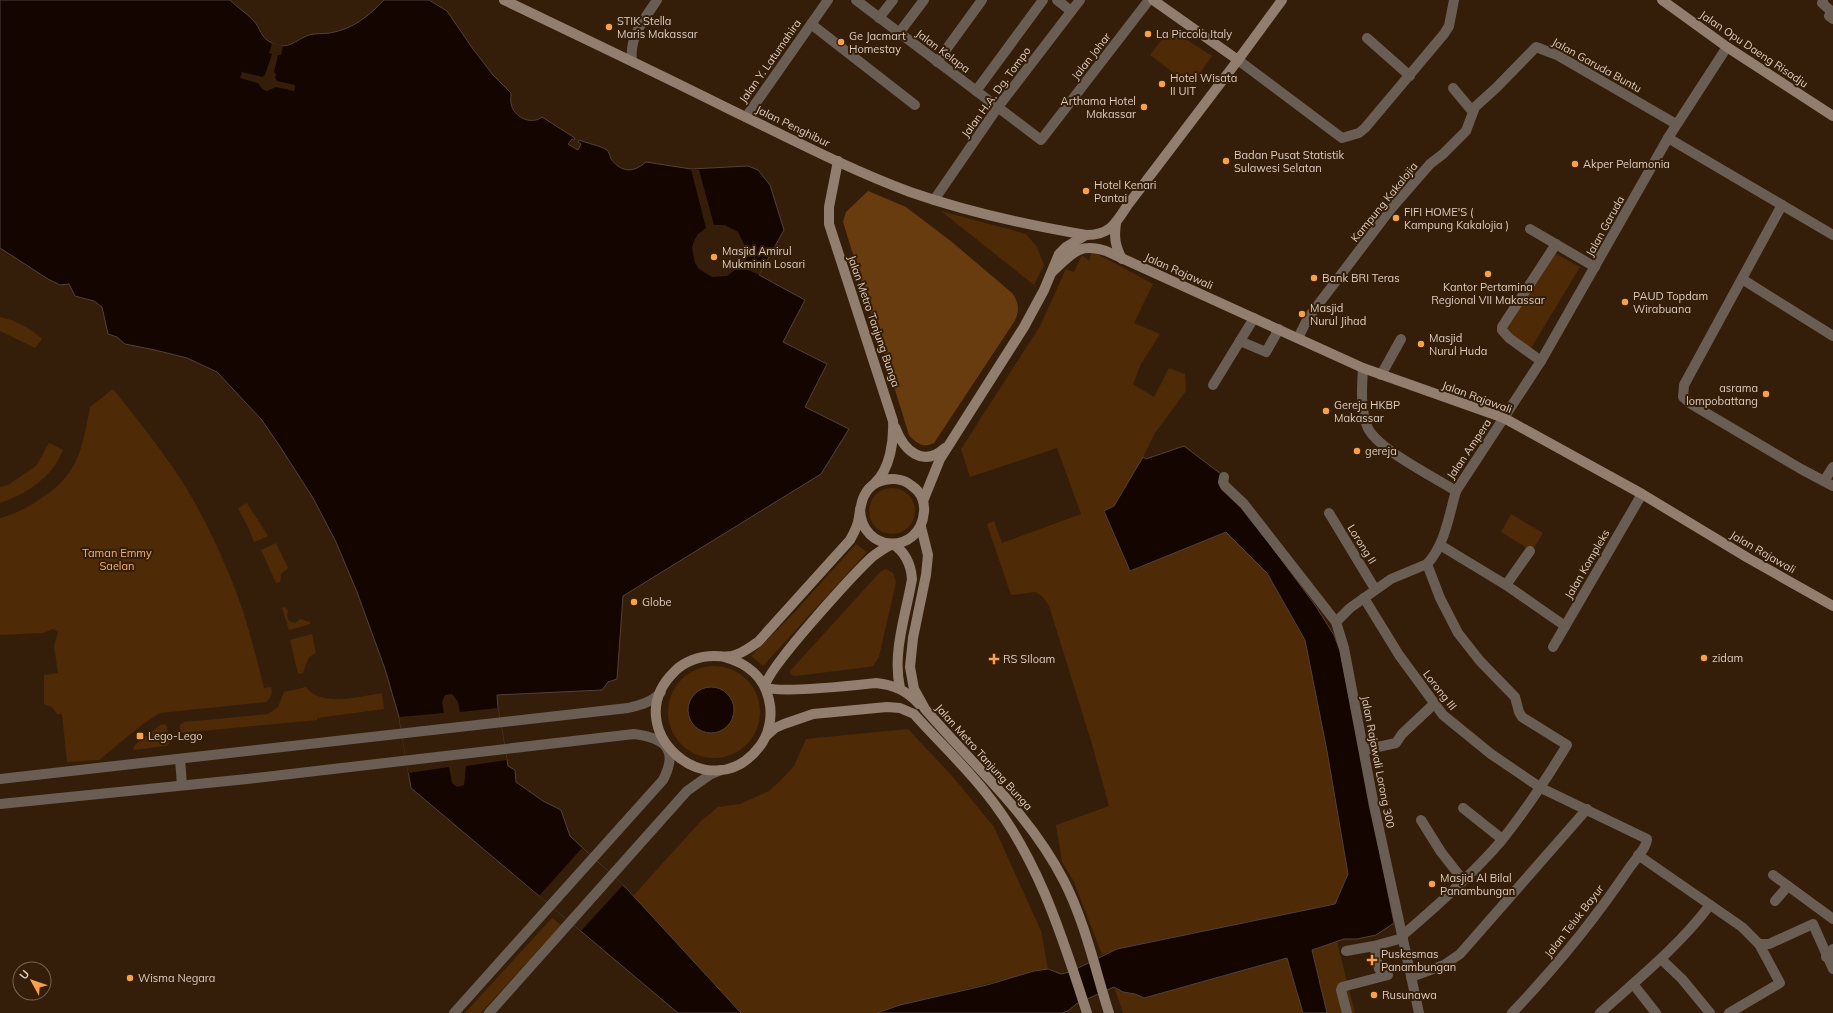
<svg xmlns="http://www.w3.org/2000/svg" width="1833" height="1013" viewBox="0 0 1833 1013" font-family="Mulish,sans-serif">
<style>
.green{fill:#4e2a06}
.forest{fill:#693c0f}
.water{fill:#150500;stroke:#51413a}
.pier{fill:#351e09}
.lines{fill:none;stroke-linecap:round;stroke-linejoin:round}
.street{stroke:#6a5e54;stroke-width:10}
.secondary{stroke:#917e6f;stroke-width:10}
.poi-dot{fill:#f9a04d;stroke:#351e09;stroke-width:1.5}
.labels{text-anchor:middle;stroke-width:4;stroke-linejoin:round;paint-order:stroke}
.poi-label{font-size:11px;fill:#ddcec2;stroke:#351e09;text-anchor:start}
.street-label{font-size:11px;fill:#ddcec2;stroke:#351e09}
.park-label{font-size:11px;fill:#f5b177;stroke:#351e09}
</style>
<rect width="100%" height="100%" fill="#351e09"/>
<g class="green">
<polygon points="1170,29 1212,56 1191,86 1150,55"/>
<polygon points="941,211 1026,234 1037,247 1044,265 1034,285"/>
<polygon points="1092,251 1153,284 1134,323 1160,334 1141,364 1133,384 1154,397 1169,368 1185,374 1186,391 1155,433 1139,465 1114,506 1104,512 1130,571 1226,532 1267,573 1305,640 1327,751 1348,874 1335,904 1117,949 1102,955 1074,882 1062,862 1056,825 1109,806 1092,744 1049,606 1042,596 1035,592 1011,595 987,524 994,521 1002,543 1081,514 1057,448 970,477 961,449 1040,326 1066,269 1074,272 1082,255 1089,261"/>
<polygon points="1554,253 1580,267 1531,348 1505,331"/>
<path d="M 0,317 C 16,320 31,329 42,339 L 35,348 L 0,331 Z"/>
<path d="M 113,389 C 135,416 156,443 176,472 C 199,506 224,558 238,597 C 249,627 256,657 264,688 L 271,687 C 273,693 271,698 266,702 L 160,713 L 143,724 L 99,760 L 67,762 L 62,714 L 57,714 L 52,707 L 44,704 L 44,675 L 58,673 L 54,646 L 58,632 L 53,629 L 43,633 L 0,635 L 0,518 C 12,515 23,510 34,503 C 67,483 78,466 86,428 C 87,421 89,415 90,407 Z"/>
<path d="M 49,443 L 63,450 C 52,477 27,494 0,503 L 0,487 L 8,485 L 36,466 Z"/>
<circle cx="892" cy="511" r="23"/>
<polygon points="247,503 268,536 254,542 249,529 238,508"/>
<polygon points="1511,514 1543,533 1532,551 1501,532"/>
<polygon points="276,543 288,568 281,574 280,582 276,583 261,550"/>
<polygon points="856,544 867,552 763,666 751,656 794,613"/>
<polygon points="886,569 893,573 896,582 879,657 873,666 861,668 795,676 790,674 791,670 880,572"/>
<polygon points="285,607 288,611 287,616 289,621 295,623 300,619 310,622 310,624 289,630 282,608"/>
<path d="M 312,634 L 316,653 C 307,656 306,665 303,673 L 298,674 L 290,640 Z"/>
<circle cx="714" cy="712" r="46"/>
<path d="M 306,687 C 321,708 360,696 382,693 L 384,709 L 317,718 L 317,720 L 180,733 L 180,725 L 184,722 L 268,714 L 278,707 L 284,692 Z"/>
<polygon points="165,724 167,727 169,744 166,746 134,750 133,748 135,745 160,725"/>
<polygon points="908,729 953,777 994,827 1041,931 1048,969 900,1005 877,1013 741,1013 633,896 700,822 718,807 740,804 769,791 780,781 794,766 806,739"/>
<polygon points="552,918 561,925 481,1013 465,1013"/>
<polygon points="1337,942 1355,1013 1327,1013 1312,950"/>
<polygon points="1287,958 1303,1013 1123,1013 1114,987 1118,990 1135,994 1144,998"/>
</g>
<path class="forest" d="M 868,191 L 906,207 L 952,242 L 1012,293 C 1019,302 1020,312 1014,322 L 934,443 C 923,448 917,444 909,435 L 843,222 L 846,212 Z"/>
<g class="water">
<path d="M 0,0 L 230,0 C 237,7 246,13 253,20 C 261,28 260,38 272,43 C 289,51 295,40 309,35 C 315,33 324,34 330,33 C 353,29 369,16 384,0 L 429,0 L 447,11 L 473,49 L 493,75 L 511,93 C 511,98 510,102 512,107 C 516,118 532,125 542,117 L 575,138 L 574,140 L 572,139 L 568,144 L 578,150 L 581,144 L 578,142 L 579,140 C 586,143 602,146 607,150 C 609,152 610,156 611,159 C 622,173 633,173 646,162 L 691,169 L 748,166 L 758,170 L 770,185 L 784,230 L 759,275 L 805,300 L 783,342 L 827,364 L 805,407 L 849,429 L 821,474 L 623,596 L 617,679 L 608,682 L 602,690 L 497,695 L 498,708 L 508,766 L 515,770 L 516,782 L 543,801 L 561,810 L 570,836 L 627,889 L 741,1013 L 678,1013 L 411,788 L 399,717 L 385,669 L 357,592 L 336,542 L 313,498 L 279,445 L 261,419 L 217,372 L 187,358 L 155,350 L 125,344 L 117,337 L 108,334 L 102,307 L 94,301 L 75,296 L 69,284 L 60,285 L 48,279 L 0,248 Z"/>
<polygon points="1184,446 1221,474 1240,504 1315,605 1334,635 1340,651 1394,923 1376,935 1357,939 1344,939 1312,950 1327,1013 1303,1013 1287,958 1144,998 1135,994 1123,992 1114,987 1076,1004 1068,1011 1062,1013 877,1013 900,1005 987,985 1034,971 1048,969 1061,974 1070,972 1117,949 1335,904 1348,874 1327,751 1305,640 1267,573 1226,532 1130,571 1104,511 1114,506 1143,457 1146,459"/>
<circle cx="711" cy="710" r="23"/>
</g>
<g class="pier">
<polygon points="272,43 283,46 281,55 278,55 274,72 276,74 275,78 277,81 295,85 294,91 276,87 267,91 262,89 258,83 240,78 242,72 262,77 265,75 272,54 269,53"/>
<polygon points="691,169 699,170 714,225 725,225 738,232 745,246 744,259 762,269 759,275 740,266 727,276 712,277 699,269 695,263 692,248 694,241 698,234 706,228"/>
<polygon points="452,694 458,702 460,712 498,708 507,760 466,766 464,785 457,787 452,783 449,767 408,773 399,717 444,713 442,702 445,695"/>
<polygon points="582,848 623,885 581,931 539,896"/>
</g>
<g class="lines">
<g class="street">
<polyline points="856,0 1041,140 1149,0"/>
<polyline points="1057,0 1071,11"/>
<polyline points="1823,0 1822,3 1831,11 1829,16 1833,19"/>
<polyline points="879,18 893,0"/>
<polyline points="811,24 915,105"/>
<polyline points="899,33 924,0"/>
<polyline points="1367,38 1410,76"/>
<polyline points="1238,60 1342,138 1359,133 1365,128 1444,34 1449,26 1454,0"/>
<path d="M 632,61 C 629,36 644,20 657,0"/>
<polyline points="937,62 982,0"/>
<polyline points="1453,88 1473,112"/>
<polyline points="976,91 1043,0"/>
<polyline points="746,117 828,0"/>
<polyline points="1668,138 1833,235"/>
<polyline points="934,200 998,107 1080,0"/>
<polyline points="1782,205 1684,385 1683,397 1691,404 1801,469 1833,486"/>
<polyline points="1530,229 1595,267"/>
<polyline points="1742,279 1833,336"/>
<polyline points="1298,338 1308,318 1390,210 1430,164 1443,154 1466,131 1475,107 1496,88 1536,47 1557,55 1676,124"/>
<polyline points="1240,341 1266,352 1279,329"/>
<polyline points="1541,361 1509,338 1502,330 1502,327 1556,244"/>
<path d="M 1363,368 C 1362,387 1360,407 1367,426 C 1375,448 1434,477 1456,491 L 1541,361 L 1668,138 L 1727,47"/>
<polyline points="1381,375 1401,339"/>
<polyline points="1213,385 1254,318"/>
<polyline points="1224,477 1223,482 1225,486 1244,504 1336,622"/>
<polyline points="1824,481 1833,467"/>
<polyline points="1329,513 1375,589"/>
<polyline points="1440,545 1506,585 1565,626"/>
<polyline points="1506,585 1530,551"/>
<path d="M 1364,598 L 1399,655 L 1443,715 L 1491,754 L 1541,788 L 1647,839 C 1647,847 1635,860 1630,867 C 1595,919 1555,968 1512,1013"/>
<polyline points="1553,647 1642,494"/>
<polyline points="1364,750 1396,743 1402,734 1434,704"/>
<polyline points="180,759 182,785"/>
<path d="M 0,779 L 628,708 C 641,705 652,702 661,692"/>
<path d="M 0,804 L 247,779 L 634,734 C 665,738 679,749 663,780 L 454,1013"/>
<polyline points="1463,808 1502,839"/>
<polyline points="1421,820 1441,852 1463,880"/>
<polyline points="1638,855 1742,927 1759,944 1780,983 1729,1013"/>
<polyline points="1773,875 1833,919"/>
<polyline points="1775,901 1788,886"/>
<path d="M 1403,935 C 1437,906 1473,874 1502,840 C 1526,810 1547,778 1567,745 L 1522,717 L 1519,712 L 1515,697 L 1480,661 L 1458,633 L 1440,598 L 1427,564"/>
<polyline points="1759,944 1769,944 1813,924 1833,969"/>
<polyline points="1374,946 1403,938"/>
<polyline points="1346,951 1374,946 1379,969"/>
<polyline points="1826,957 1833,949"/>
<polyline points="1661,959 1682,979 1710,1013"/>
<polyline points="1411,977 1444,965 1460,954 1587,809"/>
<polyline points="1633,984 1656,1013"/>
<polyline points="489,1013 687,791 711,774 721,770"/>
<polyline points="1347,1013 1341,990 1342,987 1388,975"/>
<path d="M 1419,1013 L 1374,806 L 1344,648 L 1336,622 L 1350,608 L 1391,579 L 1427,564 C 1445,545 1449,515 1456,491"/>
<path d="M 1600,1013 C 1638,979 1679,946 1710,905"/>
</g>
<g class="secondary">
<path d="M 504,0 C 579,36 655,72 729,109 C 789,138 848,169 910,192 C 967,212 1027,225 1086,235 C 1109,235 1115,225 1127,206 L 1238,60 L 1282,0"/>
<polyline points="1153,0 1238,60"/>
<polyline points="1662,0 1727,47 1833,116"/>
<path d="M 838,161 L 829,207 L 829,224 L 893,421 C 894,441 890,469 875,483"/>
<path d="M 1116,223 C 1114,237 1115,246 1122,259"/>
<path d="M 1052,272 C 1072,254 1078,242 1106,251 L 1363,368 L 1504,418 L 1642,494 L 1748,558 L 1833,606"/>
<path d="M 895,427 C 904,451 923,468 945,448"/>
<polyline points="923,501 940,459 1024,327 1044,290 1059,254 1066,247 1086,235"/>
<path d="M 921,527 L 928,555 L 926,575 L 913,638 L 910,667 L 914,689 L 925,709 C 973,765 1030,814 1064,881 C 1085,922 1095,969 1109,1013"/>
<path d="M 724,657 C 747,663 764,677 769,700 C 773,716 769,734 760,746 C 710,813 615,728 675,671 C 685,661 700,656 714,656 C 720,656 726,657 732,656 C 742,654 750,647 758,642 L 850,540 C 854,533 858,526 859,517 C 861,503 863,489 878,482 C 889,477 903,478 912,486 C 921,492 925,502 924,512 C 920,556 861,553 860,509"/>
<path d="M 900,688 C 892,653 906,614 912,579 C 911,565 905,552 893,544 C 885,547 879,552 872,557 C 855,573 766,669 765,687 C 777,694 857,685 876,683 C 894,685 906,690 919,704"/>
<path d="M 767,735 L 775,728 L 784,724 L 813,714 L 887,707 L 900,708 L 914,714 C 938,741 964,765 986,793 C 1038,857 1062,936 1087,1013"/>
</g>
</g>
<g class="poi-dot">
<circle cx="609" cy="27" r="4"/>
<circle cx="1148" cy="34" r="4"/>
<circle cx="841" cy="42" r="4"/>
<circle cx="1162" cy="84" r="4"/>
<circle cx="1144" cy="107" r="4"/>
<circle cx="1226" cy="161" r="4"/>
<circle cx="1575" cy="164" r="4"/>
<circle cx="1086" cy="191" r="4"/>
<circle cx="1396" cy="218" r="4"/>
<circle cx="714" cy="257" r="4"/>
<circle cx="1488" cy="274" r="4"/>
<circle cx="1314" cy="278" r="4"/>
<circle cx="1625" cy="302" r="4"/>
<circle cx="1302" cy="314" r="4"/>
<circle cx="1421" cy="344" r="4"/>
<circle cx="1766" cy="394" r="4"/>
<circle cx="1326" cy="411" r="4"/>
<circle cx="1357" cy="451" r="4"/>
<circle cx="634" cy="602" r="4"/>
<circle cx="1704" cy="658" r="4"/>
<path d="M992 653h4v4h4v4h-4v4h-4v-4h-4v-4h4z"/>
<rect x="136" y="732" width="8" height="8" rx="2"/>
<circle cx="1432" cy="884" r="4"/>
<path d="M1370 954h4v4h4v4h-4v4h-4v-4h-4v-4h4z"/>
<circle cx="130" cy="978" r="4"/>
<circle cx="1374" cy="995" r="4"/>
</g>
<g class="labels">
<g class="poi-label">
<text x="617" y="25">STIK Stella<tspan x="617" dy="13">Maris Makassar</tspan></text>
<text x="1156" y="38">La Piccola Italy</text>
<text x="849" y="40">Ge Jacmart<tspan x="849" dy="13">Homestay</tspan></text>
<text x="1170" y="82">Hotel Wisata<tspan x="1170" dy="13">II UIT</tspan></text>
<text x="1136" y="105" text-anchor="end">Arthama Hotel<tspan x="1136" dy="13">Makassar</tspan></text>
<text x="1234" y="159">Badan Pusat Statistik<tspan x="1234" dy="13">Sulawesi Selatan</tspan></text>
<text x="1583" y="168">Akper Pelamonia</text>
<text x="1094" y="189">Hotel Kenari<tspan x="1094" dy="13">Pantai</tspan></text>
<text x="1404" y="216">FIFI HOME'S (<tspan x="1404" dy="13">Kampung Kakalojia )</tspan></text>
<text x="722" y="255">Masjid Amirul<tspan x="722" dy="13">Mukminin Losari</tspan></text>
<text x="1322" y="282">Bank BRI Teras</text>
<text x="1488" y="291" text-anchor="middle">Kantor Pertamina<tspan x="1488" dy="13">Regional VII Makassar</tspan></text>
<text x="1633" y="300">PAUD Topdam<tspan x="1633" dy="13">Wirabuana</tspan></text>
<text x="1310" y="312">Masjid<tspan x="1310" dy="13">Nurul Jihad</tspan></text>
<text x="1429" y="342">Masjid<tspan x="1429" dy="13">Nurul Huda</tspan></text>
<text x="1758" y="392" text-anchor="end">asrama<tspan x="1758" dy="13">lompobattang</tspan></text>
<text x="1334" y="409">Gereja HKBP<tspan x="1334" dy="13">Makassar</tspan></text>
<text x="1365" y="455">gereja</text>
<text x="642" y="606">Globe</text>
<text x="1712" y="662">zidam</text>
<text x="1003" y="663">RS SIloam</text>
<text x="148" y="740">Lego-Lego</text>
<text x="1440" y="882">Masjid Al Bilal<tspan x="1440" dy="13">Panambungan</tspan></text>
<text x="1381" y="958">Puskesmas<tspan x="1381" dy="13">Panambungan</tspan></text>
<text x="138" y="982">Wisma Negara</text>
<text x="1382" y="999">Rusunawa</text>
</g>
<g class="street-label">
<text transform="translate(1754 49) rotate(34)" y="4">Jalan Opu Daeng Risadju</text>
<text transform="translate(943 51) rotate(37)" y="4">Jalan Kelapa</text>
<text transform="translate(1091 56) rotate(-52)" y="4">Jalan Johar</text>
<text transform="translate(770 61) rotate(-55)" y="4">Jalan Y. Latumahira</text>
<text transform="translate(1597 65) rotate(29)" y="4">Jalan Garuda Buntu</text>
<text transform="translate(996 92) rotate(-54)" y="4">Jalan H.A. Dg. Tompo</text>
<text transform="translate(793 126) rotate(26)" y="4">Jalan Penghibur</text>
<text transform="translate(1384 202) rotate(-51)" y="4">Kampung Kakalojia</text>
<text transform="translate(1605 226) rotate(-61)" y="4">Jalan Garuda</text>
<text transform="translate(1179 271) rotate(24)" y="4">Jalan Rajawali</text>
<text transform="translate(874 321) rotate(71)" y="4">Jalan Metro Tanjung Bunga</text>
<text transform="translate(1477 397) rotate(20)" y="4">Jalan Rajawali</text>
<text transform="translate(1469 449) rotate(-56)" y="4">Jalan Ampera</text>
<text transform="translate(1362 544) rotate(58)" y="4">Lorong II</text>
<text transform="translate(1763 552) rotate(30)" y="4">Jalan Rajawali</text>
<text transform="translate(1587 564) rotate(-60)" y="4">Jalan Kompleks</text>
<text transform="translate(1440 690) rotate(52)" y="4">Lorong III</text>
<text transform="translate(984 757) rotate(48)" y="4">Jalan Metro Tanjung Bunga</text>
<text transform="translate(1378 762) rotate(79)" y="4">Jalan Rajawali Lorong 300</text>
<text transform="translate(1574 921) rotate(-52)" y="4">Jalan Teluk Bayur</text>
</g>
<g class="park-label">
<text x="117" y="557">Taman Emmy<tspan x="117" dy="13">Saelan</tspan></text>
</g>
</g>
<g transform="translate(32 981) rotate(310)"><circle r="19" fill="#351e09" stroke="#786453"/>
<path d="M0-3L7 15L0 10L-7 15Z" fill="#f9a04d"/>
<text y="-6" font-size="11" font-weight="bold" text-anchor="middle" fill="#ddcec2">U</text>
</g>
</svg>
